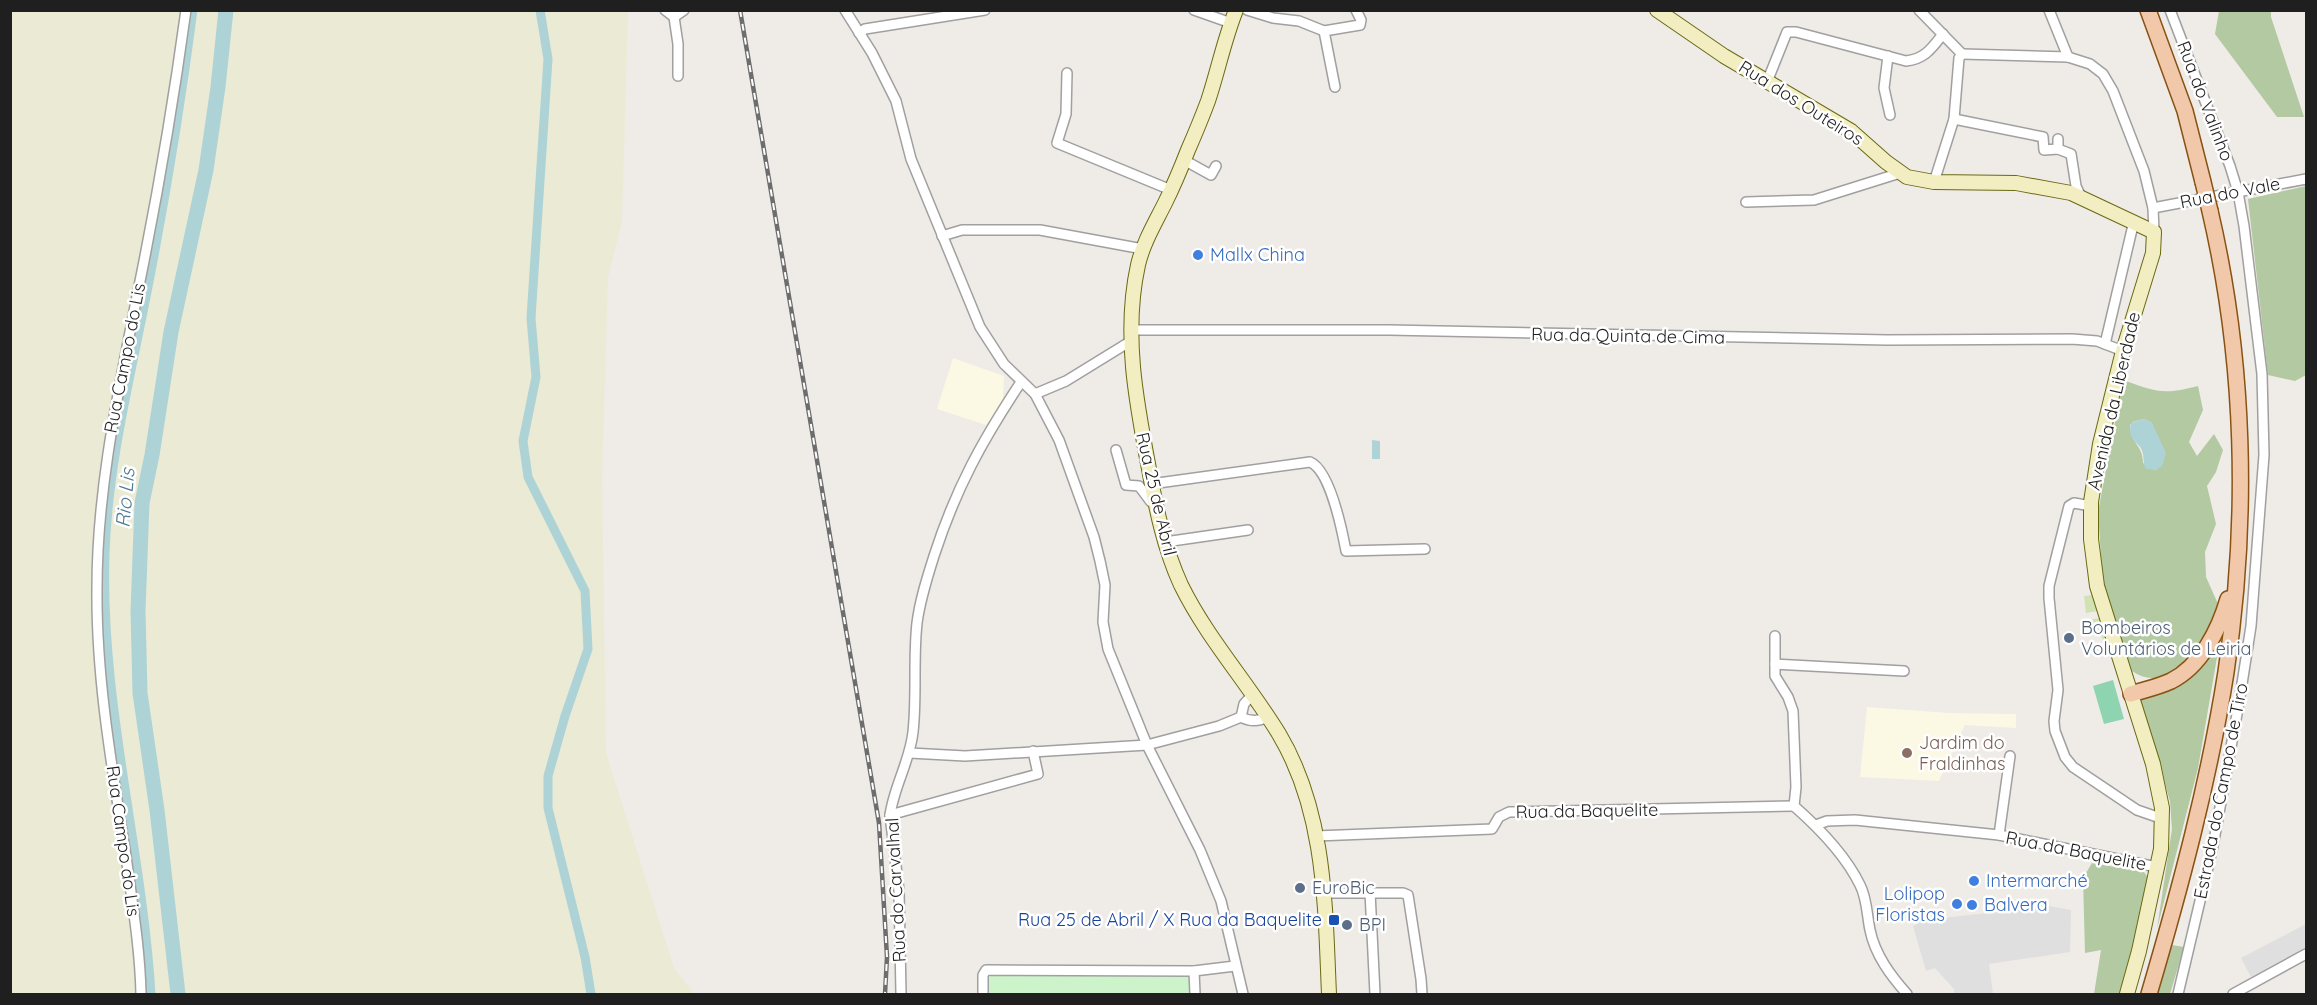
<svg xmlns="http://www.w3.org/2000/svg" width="2317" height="1005" viewBox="0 0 2317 1005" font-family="Quicksand,sans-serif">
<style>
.education{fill:#fbf8e4}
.farmland{fill:#ebead5}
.grass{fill:#d1e3b3}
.forest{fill:#b2c9a1;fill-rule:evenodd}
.park{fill:#ccf3ca}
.pitch{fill:#8fd4b0}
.parking{fill:#dfdfdf}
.water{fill:#add3d7}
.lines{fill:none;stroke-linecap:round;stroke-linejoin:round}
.canal{stroke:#add3d7;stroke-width:9}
.river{stroke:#add3d7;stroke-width:15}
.street-casing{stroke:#a0a0a0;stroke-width:12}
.secondary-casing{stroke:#6a6913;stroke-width:16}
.primary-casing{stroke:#885213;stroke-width:18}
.street{stroke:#fff;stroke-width:9}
.secondary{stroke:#f2eec2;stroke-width:14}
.primary{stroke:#f1c9aa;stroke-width:15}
.rail-casing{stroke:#6d6d6d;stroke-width:4.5}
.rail{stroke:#fff;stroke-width:2;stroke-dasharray:7;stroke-linecap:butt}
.primary-bridge-casing{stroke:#885213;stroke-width:18;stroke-linecap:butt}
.primary-bridge{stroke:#f1c9aa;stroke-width:15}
.shop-dot{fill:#3f7fe0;stroke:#fff;stroke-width:2}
.service-dot{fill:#5c6f8a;stroke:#fff;stroke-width:2}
.education-dot{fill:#8d6e63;stroke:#fff;stroke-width:2}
.transit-dot{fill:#1a4fb4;stroke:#fff;stroke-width:2}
.labels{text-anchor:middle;stroke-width:5;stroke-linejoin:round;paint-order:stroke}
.street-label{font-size:18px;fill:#1f1f1f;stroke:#fff}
.shop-label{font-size:18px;fill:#366cbe;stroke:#fff;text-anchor:start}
.service-label{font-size:18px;fill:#4e5e75;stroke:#fff;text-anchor:start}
.education-label{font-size:18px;fill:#785e54;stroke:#fff;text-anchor:start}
.transit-label{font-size:18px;fill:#164399;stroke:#fff;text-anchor:end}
.water-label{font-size:20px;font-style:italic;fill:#507b95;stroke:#fff}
</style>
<rect width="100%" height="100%" fill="#efebe7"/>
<g class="education">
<polygon points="953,358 1004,376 1003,399 999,409 986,425 937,409"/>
<polygon points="1867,707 1949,713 2016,714 2016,728 1965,725 1939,781 1860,777"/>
</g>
<polygon class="farmland" points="10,11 628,11 622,221 608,277 602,475 606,753 674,968 694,994 11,994"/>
<g class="grass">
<polygon points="2093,595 2098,611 2086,613 2084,596"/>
<polygon points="2100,618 2111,654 2110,654 2096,625 2088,620"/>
</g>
<g class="forest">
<polygon points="2219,11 2271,11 2271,17 2304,117 2277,117 2215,34"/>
<polygon points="2306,186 2306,375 2295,381 2268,375 2248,199"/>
<path d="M 2123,380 C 2156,392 2163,395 2198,386 L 2203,410 L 2189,442 L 2197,456 L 2214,434 L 2223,450 L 2216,472 L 2207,486 L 2216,524 L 2205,552 L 2206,577 L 2218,604 C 2213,617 2209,632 2202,643 C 2187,666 2158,690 2132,671 L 2103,586 L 2098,512 ZM 2144,419 L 2152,423 L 2160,445 L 2165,451 L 2163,463 L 2156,470 L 2143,463 C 2143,445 2130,443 2130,425 L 2133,422 Z"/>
<polygon points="2220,640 2198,768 2157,929 2172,829 2170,801 2139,697 2212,651"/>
<polygon points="2092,863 2144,872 2149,879 2141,917 2120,994 2094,994 2101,950 2085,953 2083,878"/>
<polygon points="2172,945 2184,947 2170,994 2157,994"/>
</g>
<polygon class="park" points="993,974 1188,976 1191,977 1192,994 988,994 988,979"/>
<polygon class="pitch" points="2113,680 2124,719 2104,724 2093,686"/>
<g class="parking">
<polygon points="2049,906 2071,910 2070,952 1989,964 1993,994 1954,994 1954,989 1935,968 1926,971 1913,926 1925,920"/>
<polygon points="2306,924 2306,947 2251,977 2241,958"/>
</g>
<g class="water">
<path d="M 2144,419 L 2152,423 L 2166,453 L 2162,466 L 2156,470 L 2146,469 C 2143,463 2144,460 2143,454 C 2141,441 2126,442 2131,423 Z"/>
<polygon points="1372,440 1380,441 1380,459 1372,459"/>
</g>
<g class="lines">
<g class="canal">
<polyline points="540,10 548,59 531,318 536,377 523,441 528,477 585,591 588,649 565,716 548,776 548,808 585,957 591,994"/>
<path d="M 151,994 C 142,847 100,701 105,553 C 108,463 131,375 148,287 C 166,195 181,103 193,10"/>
</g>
<polyline class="river" points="178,994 157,810 140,693 138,611 142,503 152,455 171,332 206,170 218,87 226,10"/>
<defs>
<g id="street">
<polyline points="665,10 674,17 678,44 678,76"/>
<polyline points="845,10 872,53 896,101 911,159 980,327 1004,364 1035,394 1059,440 1094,537 1100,561 1105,585 1103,622 1108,649 1147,745 1200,850 1221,901 1243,994"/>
<polyline points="1194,10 1231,23"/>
<polyline points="1247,10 1273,18 1299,21 1324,31 1360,25 1361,20 1356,10"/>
<polyline points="1919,10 1962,54"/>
<polyline points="2049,10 2068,57"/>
<polyline points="2170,10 2230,166 2238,192 2244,226 2262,374 2264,455 2251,626 2239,703 2213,846 2178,994"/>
<polyline points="674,17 684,10"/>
<polyline points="1324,31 1335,87"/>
<polyline points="859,33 865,29 985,10"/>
<polyline points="1962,54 2068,57 2090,64 2103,74 2113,91 2144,171 2153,208 2154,232"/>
<polyline points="1888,56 1884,88 1890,115"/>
<polyline points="1067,73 1066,114 1057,143 1171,190"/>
<path d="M 1767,82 L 1787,32 L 1796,32 L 1906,61 C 1925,59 1932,48 1943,34"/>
<polyline points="1954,119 2043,137 2044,150 2058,149"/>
<polyline points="2058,139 2058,149 2071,154 2076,186 2081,197"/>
<polyline points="1184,160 1211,175 1216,166"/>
<polyline points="1934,182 1954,119 1959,58 1962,54"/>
<polyline points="1746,202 1814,200 1900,173"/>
<polyline points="2153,208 2306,179"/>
<polyline points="942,236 962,230 1040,230 1143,249"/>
<polyline points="1131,330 1389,330 1887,340 2072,339 2097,341 2123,351"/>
<polyline points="2105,344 2134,221"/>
<polyline points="1035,394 1066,381 1131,341"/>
<polyline points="1116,450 1126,485 1139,486 1151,502 1156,502"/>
<path d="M 1151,484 L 1310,462 C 1330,470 1342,530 1346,551 L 1425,549"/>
<polyline points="2091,506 2074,503 2069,506 2049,586 2049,598 2058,690 2054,721 2055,731 2065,757 2073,767 2137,810 2163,819"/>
<polyline points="1165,542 1248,530"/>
<path d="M 1775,636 L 1775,676 L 1788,697 L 1793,711 L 1796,787 L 1794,806 C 1819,828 1845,854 1860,885 C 1867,898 1867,916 1870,930 C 1875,955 1891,976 1907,994"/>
<polyline points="1775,664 1904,671"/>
<polyline points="1241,717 1244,704 1253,694"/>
<path d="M 910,753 L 965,756 L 1147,745 L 1219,726 L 1241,717 C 1250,722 1258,722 1268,717"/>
<polyline points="890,815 1038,774 1033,751"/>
<polyline points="1816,825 1827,821 1855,820 1999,835 2157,867"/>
<polyline points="1999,835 2010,756"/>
<polyline points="1316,836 1492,829 1499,817 1509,812 1794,806"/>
<polyline points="1370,892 1375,994"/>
<polyline points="1325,893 1403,893 1408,895 1421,979 1422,994"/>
<polyline points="1194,971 1195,994"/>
<path d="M 141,994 C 140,948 132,901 126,856 C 112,768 96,677 97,588 C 97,487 119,389 138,291 C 157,198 173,105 186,10"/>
<path d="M 901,994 L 899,891 L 890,815 C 894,786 910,761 913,732 C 917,696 913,659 917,623 C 920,600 927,578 934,556 C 956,488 982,441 1021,382"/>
<polyline points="983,994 983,975 986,970 1194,971 1235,966"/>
<polyline points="2233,994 2306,954"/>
</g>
<g id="secondary">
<path d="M 1236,10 C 1224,40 1218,71 1208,101 C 1202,117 1195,134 1188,150 C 1181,168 1174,185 1165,203 C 1155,223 1143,243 1138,265 C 1123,333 1136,401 1149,469 C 1156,508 1164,548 1181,585 C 1207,638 1248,683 1279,734 C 1326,813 1325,906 1329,994"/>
<polyline points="1657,10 1724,56 1851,131 1886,162 1907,177 1934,182 2016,183 2071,193 2154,232 2153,253 2123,351 2100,444 2091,502 2091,539 2097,586 2153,764 2162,808 2161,849 2139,951 2127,994"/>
</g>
<g id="primary">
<polyline points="2148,10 2185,111 2203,182"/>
<path d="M 2131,694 C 2144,690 2158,687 2171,681 C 2201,666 2219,630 2228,599"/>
<path d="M 2149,994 C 2180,889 2209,781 2226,672 C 2249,519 2245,361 2210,211"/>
</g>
</defs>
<use href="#street" class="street-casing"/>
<use href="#secondary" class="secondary-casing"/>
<use href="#primary" class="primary-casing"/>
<use href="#street" class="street"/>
<use href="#secondary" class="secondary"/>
<use href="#primary" class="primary"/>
<defs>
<polyline id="rail" points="740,10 879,823 887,957 885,994"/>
</defs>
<use href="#rail" class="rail-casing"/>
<use href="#rail" class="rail"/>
<defs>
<polyline id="primary-bridge" points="2203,182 2210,211"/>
</defs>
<use href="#primary-bridge" class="primary-bridge-casing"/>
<use href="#primary-bridge" class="primary-bridge"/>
</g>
<g class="shop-dot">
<circle cx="1198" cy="255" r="6"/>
<circle cx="1974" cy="881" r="6"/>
<circle cx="1957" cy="904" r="6"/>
<circle cx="1972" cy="905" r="6"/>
</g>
<g class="service-dot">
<circle cx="2069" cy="638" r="6"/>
<circle cx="1300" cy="888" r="6"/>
<circle cx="1347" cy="925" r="6"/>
</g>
<circle class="education-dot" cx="1907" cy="753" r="6"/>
<rect class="transit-dot" x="1328" y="914" width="12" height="12" rx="3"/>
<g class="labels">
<g class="street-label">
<text transform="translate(2205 101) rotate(69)" y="6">Rua do Valinho</text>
<text transform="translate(1801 103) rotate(32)" y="6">Rua dos Outeiros</text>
<text transform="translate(2230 193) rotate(-11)" y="6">Rua do Vale</text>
<text transform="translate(1628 336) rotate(1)" y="6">Rua da Quinta de Cima</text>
<text transform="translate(125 358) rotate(-79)" y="6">Rua Campo do Lis</text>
<text transform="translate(2114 401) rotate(-77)" y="6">Avenida da Liberdade</text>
<text transform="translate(1156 494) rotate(77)" y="6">Rua 25 de Abril</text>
<text transform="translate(2221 791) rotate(-79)" y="6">Estrada do Campo de Tiro</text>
<text transform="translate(1587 811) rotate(-1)" y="6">Rua da Baquelite</text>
<text transform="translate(123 841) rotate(82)" y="6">Rua Campo do Lis</text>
<text transform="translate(2076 851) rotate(11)" y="6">Rua da Baquelite</text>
<text transform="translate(896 890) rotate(-93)" y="6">Rua do Carvalhal</text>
</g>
<g class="shop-label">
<text x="1210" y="261">Mallx China</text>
<text x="1986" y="887">Intermarché</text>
<text x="1945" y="900" text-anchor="end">Lolipop<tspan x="1945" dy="21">Floristas</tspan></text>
<text x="1984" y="911">Balvera</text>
</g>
<g class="service-label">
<text x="2081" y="634">Bombeiros<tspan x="2081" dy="21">Voluntários de Leiria</tspan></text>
<text x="1312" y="894">EuroBic</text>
<text x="1359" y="931">BPI</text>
</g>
<g class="education-label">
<text x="1919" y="749">Jardim do<tspan x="1919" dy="21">Fraldinhas</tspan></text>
</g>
<g class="transit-label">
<text x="1322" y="926">Rua 25 de Abril / X Rua da Baquelite</text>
</g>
<g class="water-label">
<text transform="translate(125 498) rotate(-85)" y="7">Rio Lis</text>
</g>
</g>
<rect width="2317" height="1005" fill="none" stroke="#1f1f1f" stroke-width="24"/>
</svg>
